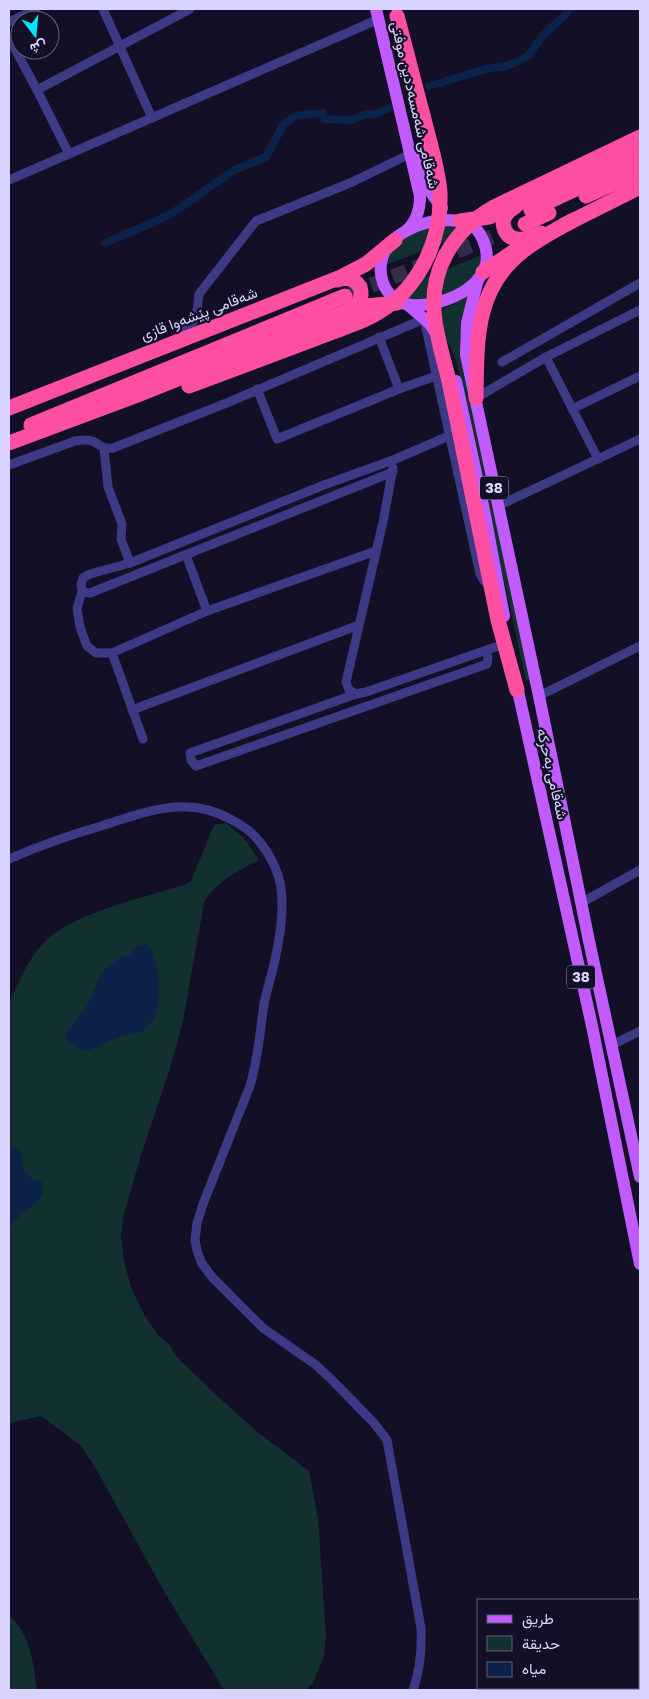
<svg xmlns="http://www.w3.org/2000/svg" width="649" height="1699" viewBox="0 0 649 1699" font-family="'Golos Text',Vazirmatn,sans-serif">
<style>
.green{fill:#12302f}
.water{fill:#0c2248}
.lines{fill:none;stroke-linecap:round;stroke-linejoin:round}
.canal{stroke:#0c2248;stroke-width:8}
.highway-tunnel{stroke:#312d47;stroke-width:15;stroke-dasharray:15 8;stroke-linecap:butt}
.street{stroke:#3d3a85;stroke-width:9}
.primary{stroke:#c25bff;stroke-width:12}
.highway{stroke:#ff4fa3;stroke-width:15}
.highway-bridge{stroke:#ff4fa3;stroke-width:15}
.labels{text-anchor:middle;stroke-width:4.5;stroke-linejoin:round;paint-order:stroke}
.shield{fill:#130f26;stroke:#9e99be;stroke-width:1}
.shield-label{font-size:14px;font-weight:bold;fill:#d9d4ff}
.street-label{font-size:15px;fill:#d9d4ff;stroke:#130f26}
</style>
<rect width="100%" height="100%" fill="#130f26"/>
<g class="green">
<path d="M 447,225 L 455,227 L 471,233 L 385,265 C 390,238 422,228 447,225 Z"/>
<polygon points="482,255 481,265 468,283 442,297 408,301 391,291"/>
<path d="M 470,293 L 466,307 L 460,339 L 462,362 L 530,679 L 526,681 L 456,360 C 448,338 437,329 421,313 C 441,310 455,306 470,293 Z"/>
<path d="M 226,823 L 244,838 L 259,860 C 239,870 215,882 204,903 L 182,1026 L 170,1068 L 142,1152 L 123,1217 L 121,1236 L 124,1261 L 131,1287 L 144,1314 L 158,1335 L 169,1344 L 176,1356 L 216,1395 L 260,1434 L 309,1471 L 318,1519 L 326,1635 L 324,1655 L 313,1683 L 306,1690 L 224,1690 L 165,1593 L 95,1467 L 80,1445 L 41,1416 L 9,1423 L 9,1004 C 19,981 31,952 51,936 C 82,911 146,897 184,885 L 191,881 L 214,825 Z"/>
<path d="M 9,1615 C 31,1636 33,1662 37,1690 L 9,1690 Z"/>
</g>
<g class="water">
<polygon points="146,944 152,948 159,980 157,1009 153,1021 143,1031 116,1038 89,1050 83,1051 67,1041 66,1033 86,1008 102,971 118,959 131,954 136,947"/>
<path d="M 13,1147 L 16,1147 C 31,1160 10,1172 41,1181 C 49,1197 33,1204 23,1213 C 17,1217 13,1223 9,1228 L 9,1148 Z"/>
</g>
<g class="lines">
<g class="canal">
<polyline points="429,86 486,69 506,66 519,61 529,55 543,35 564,16 569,9"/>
<polyline points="105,243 152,223 174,212 234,170 266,157 283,125 295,116 323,113 324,119 352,120 366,114 372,115 389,108"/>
</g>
<polyline class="highway-tunnel" points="350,294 525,224"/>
<g class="street">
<polyline points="103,9 152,118"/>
<polyline points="9,22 36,9"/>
<polyline points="9,38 37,90 69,154"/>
<polyline points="37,90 190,9"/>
<polyline points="9,180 379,19"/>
<polyline points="379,337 399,389"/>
<polyline points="177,340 180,334 196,319 199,294 256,221 350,183 410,154"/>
<polyline points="546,357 598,459"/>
<polyline points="502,362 640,283"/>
<polyline points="257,389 277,439 399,389 436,376"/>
<polyline points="476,398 546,357 640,310"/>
<polyline points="572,409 640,376"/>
<polyline points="104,449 108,487 122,524 121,539 130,563"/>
<path d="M 9,465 L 75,441 C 81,440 86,439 92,441 C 102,445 101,449 113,448 L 229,402 L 424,319 L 480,574 L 484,581 L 489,583"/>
<polyline points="393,468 383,522 346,682 349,690 356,694 366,692 504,644"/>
<polyline points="393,472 90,593 82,592 81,584 83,578 90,574 130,563 324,485 393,460 449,436"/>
<polyline points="498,506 640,439"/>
<polyline points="186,555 207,611"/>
<polyline points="82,592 77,608 80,627 87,646 96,653 112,653"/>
<polyline points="356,694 190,753 191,760 196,766 487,664 488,658 486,651"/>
<polyline points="539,696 640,646"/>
<polyline points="132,710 359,625"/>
<polyline points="143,739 112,653 207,611 376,551"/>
<path d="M 9,859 C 39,846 70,835 101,826 C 146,812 187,794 232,820 C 242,825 252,832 259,841 C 269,853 279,872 281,888 C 284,912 280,936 275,960 C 272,974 267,989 264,1004 C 260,1032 258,1059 250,1086 L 203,1204 L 197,1223 L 195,1240 L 197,1250 L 201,1262 L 212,1277 L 263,1328 L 316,1365 L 333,1381 L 374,1423 L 387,1440 L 421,1628 C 422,1649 420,1670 413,1690"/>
<polyline points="581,903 640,870"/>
<polyline points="612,1045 640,1031"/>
</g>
<g class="primary">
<path d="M 376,9 L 420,196 C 420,209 417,221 407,230"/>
<polyline points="418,149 430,191 442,208"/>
<path d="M 442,220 C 450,220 461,220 468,223 C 476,226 480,233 483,240 C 502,283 445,307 412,305 C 383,303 372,268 388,246 C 400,230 423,222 442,220 Z"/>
<polyline points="478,279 467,323 466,355 539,696 589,941 640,1177"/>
<polyline points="408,305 429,323 437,335"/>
<polyline points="456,381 484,510 504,616"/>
<polyline points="516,682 592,1026 640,1264"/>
</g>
<g class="highway">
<polyline points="586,196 640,172"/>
<path d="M 515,207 C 512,209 508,211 506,215 C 499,224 506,238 517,239 C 525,240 534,236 541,233"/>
<polyline points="531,210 640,159"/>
<polyline points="460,221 489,217 503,211 640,146"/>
<polyline points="525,224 549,213"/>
<polyline points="564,225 640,187"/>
<polyline points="483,272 513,252"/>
<path d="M 337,280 C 347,277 354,278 360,287 C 363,298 359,305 350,310"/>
<polyline points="449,381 498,620 517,690"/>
<polyline points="189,386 341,329"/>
<path d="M 476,398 C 477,342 474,289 523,251 C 538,239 555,230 572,221"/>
<polyline points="9,408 341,277 366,264 395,240"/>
<polyline points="31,425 345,296"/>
<polyline points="9,443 135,396 353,309 366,306 397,303"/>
</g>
<g class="highway-bridge">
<path d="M 341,329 C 354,324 367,320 379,312 C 419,288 442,240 440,193 C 438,166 429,141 423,115 C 414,82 406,49 397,16"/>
<path d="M 449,381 C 444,361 438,341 435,321 C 428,271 452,231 494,207 L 640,137"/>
</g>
</g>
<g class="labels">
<g class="shield">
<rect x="480" y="476.5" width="28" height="23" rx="4"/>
<rect x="567" y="965.5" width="28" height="23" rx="4"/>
</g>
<g class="shield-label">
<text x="494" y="493">38</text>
<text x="581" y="982">38</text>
</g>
<g class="street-label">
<text transform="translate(415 105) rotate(77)" y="5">شەقامی شەمسەددین موفتی</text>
<text transform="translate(199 314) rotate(-21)" y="5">شەقامی پێشەوا قازی</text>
<text transform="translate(552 774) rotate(77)" y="5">شەقامی بەحرکە</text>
</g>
</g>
<rect width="649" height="1699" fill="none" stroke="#d9d4ff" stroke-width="20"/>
<rect x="477" y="1599" width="162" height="90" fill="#130f26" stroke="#625e7d"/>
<rect x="487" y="1615" width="25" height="8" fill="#c25bff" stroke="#625e7d"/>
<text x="522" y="1624" font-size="15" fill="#d9d4ff">طريق</text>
<rect x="487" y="1636" width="25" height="15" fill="#12302f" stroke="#625e7d"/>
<text x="522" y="1649" font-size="15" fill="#d9d4ff">حديقة</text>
<rect x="487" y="1662" width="25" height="15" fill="#0c2248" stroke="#625e7d"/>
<text x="522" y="1674" font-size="15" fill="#d9d4ff">مياه</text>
<g transform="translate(35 35) rotate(164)"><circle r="24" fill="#130f26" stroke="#625e7d"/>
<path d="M0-4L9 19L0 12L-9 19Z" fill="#00e5ff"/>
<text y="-8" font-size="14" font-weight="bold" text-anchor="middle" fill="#d9d4ff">ش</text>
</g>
</svg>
